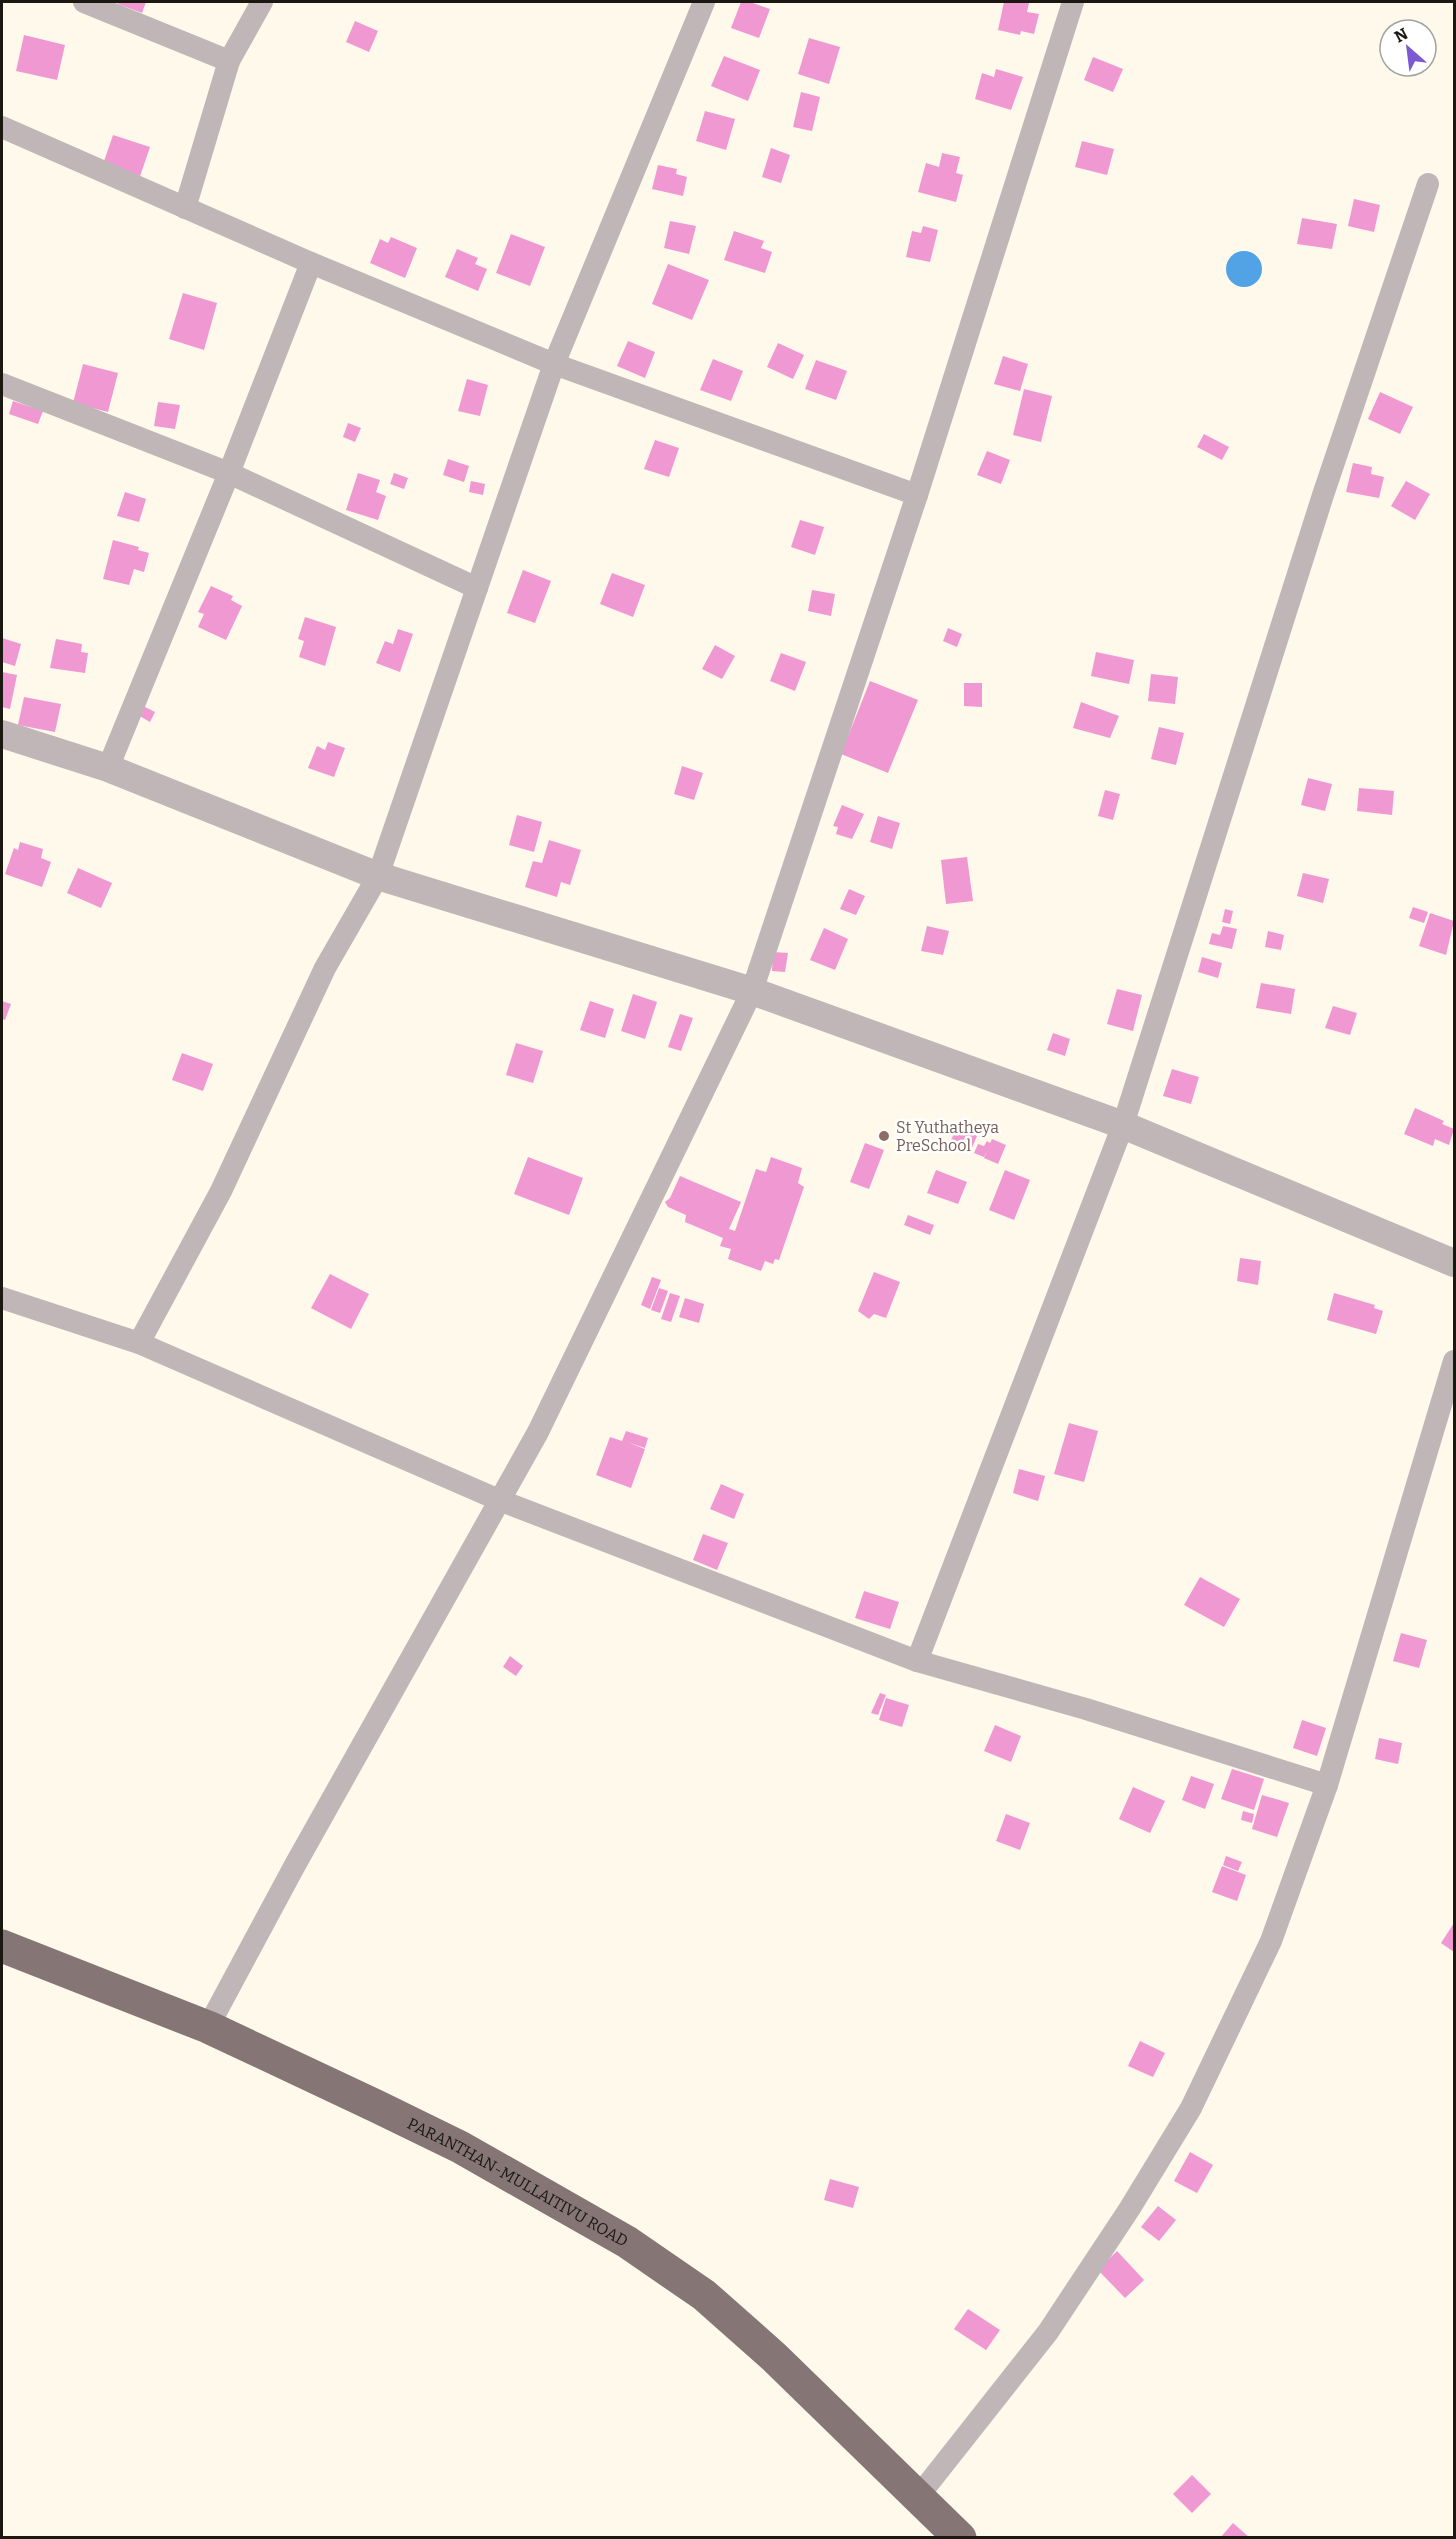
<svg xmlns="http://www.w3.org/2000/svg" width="1456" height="2539" viewBox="0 0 1456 2539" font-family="Bitter,serif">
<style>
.water{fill:#51a3e6}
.building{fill:#f098d2}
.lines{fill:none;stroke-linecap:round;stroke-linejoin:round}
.minor{stroke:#c0b6b7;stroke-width:22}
.tertiary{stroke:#c0b6b7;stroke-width:28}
.trunk{stroke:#867575;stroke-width:33}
.education-dot{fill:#8d6e63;stroke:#fff;stroke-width:2}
.labels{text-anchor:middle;stroke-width:5;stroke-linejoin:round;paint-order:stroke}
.education-label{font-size:16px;fill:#785e54;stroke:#fff;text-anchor:start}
.street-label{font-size:16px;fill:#1b1812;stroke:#fff}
</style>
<rect width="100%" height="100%" fill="#fef9eb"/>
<circle class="water" cx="1244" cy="269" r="18"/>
<g class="building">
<polygon points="119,2 146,2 142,13 118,4"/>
<polygon points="741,2 750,2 770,9 759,38 731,28"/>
<polygon points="1004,2 1029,3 1027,12 1039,14 1034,34 1021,31 1020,35 998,30"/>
<polygon points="355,21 378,31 369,52 346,42"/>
<polygon points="24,35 65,45 57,80 16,71"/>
<polygon points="809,38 840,47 829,84 798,74"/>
<polygon points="724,56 760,70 748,101 711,86"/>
<polygon points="1093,57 1123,69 1113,92 1084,80"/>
<polygon points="996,69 1023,77 1011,110 975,99 982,73 994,77"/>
<polygon points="801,92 820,97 812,131 793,127"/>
<polygon points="705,111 735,119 726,150 696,141"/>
<polygon points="113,135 150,147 139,179 102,167"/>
<polygon points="1082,141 1114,149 1107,175 1075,167"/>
<polygon points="771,148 790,155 781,183 762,177"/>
<polygon points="942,153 960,157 956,173 963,175 956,202 918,192 926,163 939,167"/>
<polygon points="658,165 677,169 676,174 687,177 683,196 652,189"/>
<polygon points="1354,199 1380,205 1374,232 1348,226"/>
<polygon points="1302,218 1337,224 1332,249 1297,244"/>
<polygon points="670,221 696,226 689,254 664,248"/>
<polygon points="923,226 938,230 930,262 906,257 912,231 921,233"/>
<polygon points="734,231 764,241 761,248 772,252 765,273 724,260"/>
<polygon points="511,234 545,247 530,286 496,273"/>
<polygon points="391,237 417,248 405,278 370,263 380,239 388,243"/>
<polygon points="457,249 478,258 475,264 487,269 478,291 445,277"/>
<polygon points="668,264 709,280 692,320 652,304"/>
<polygon points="183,293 217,303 204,350 169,339"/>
<polygon points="628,341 655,352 645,378 617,366"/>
<polygon points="778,343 804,355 793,379 767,367"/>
<polygon points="1003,356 1028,364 1020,391 994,384"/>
<polygon points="713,359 743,371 731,401 700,390"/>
<polygon points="816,360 847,371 836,400 805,389"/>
<polygon points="83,364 118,373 108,412 73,403"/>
<polygon points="467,379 488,385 480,416 458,411"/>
<polygon points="1024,389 1052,396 1041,442 1013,435"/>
<polygon points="1380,392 1413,407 1400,434 1368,419"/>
<polygon points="13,401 43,411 38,424 9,414"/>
<polygon points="158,402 180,405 175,429 154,426"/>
<polygon points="348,423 361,428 355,442 343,437"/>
<polygon points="1204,434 1229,447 1222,460 1197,447"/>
<polygon points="655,440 679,448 669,477 644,469"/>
<polygon points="987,451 1010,460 1001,484 977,475"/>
<polygon points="448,459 469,466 464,482 443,475"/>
<polygon points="1353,463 1372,467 1371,474 1384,477 1379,498 1346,492"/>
<polygon points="358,473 380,480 376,492 386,496 378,520 346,510"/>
<polygon points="394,473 408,478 404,489 390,484"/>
<polygon points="471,481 485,484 483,495 469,492"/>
<polygon points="1406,481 1430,494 1415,520 1391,506"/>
<polygon points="125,492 146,499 139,522 117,516"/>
<polygon points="800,520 824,527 815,555 791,547"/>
<polygon points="113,540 139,547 138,550 149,553 144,572 134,569 129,585 103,579"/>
<polygon points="523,570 551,581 535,623 507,613"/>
<polygon points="612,573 645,585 633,617 600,604"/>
<polygon points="211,586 233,596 231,600 242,606 226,640 198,627 204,614 198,612"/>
<polygon points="812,590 835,594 831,616 808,611"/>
<polygon points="305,617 336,627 325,666 299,657 304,641 298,639"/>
<polygon points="948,628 962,634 957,647 943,641"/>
<polygon points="398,629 413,634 400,672 376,663 385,641 393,644"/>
<polygon points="2,638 21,644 15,666 2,662"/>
<polygon points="56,639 82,644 81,652 88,653 85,673 50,668"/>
<polygon points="715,645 735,656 722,679 702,669"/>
<polygon points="1096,652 1134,660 1129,684 1091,676"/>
<polygon points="781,653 806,662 795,691 770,681"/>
<polygon points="2,672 17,675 10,709 2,707"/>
<polygon points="1151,674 1178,677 1175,704 1148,701"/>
<polygon points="870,681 918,700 888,773 841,754"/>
<polygon points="964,683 982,683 982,707 964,706"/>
<polygon points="24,697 61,704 55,732 18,725"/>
<polygon points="1081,702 1119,716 1110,738 1073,728"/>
<polygon points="143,706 155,712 150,722 138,715"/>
<polygon points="1159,727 1184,733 1176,765 1151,759"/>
<polygon points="328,742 345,748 334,777 308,768 317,746 325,750"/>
<polygon points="682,766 703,773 694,800 674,794"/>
<polygon points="1308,778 1332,784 1325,811 1301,805"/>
<polygon points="1359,788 1394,791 1392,815 1357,811"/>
<polygon points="1105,790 1120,794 1113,820 1098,816"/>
<polygon points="842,805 864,814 852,839 836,834 838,827 833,826"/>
<polygon points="517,815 542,822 534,852 509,845"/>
<polygon points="878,816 900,823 892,849 870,842"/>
<polygon points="549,840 581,850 570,885 561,882 557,897 525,887 533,861 542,863"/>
<polygon points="20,842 43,849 41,858 51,862 42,887 5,874 14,848 18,850"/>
<polygon points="967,857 973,901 946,904 941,860"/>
<polygon points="78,868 112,883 101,908 67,893"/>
<polygon points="1303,873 1329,879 1323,903 1297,896"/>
<polygon points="849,889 865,896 856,915 840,909"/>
<polygon points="1413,907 1428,912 1424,923 1409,918"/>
<polygon points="1225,909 1233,911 1230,924 1222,922"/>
<polygon points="1430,913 1454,921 1446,955 1419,946"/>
<polygon points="927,926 949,931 943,955 921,951"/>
<polygon points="1223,926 1237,929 1232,949 1209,944 1212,933 1220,935"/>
<polygon points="824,928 848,939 835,970 810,960"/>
<polygon points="1268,931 1284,935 1281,950 1265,947"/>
<polygon points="773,952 788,953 785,972 772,971"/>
<polygon points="1202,957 1222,963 1218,978 1198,972"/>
<polygon points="1261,983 1295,989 1291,1014 1256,1008"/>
<polygon points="1117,989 1142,995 1133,1031 1107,1024"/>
<polygon points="633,994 657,1002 645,1039 621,1031"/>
<polygon points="2,1001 11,1004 5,1020 2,1019"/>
<polygon points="590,1001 614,1009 605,1038 580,1030"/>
<polygon points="1333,1006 1357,1013 1350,1035 1325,1028"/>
<polygon points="680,1014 693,1018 681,1051 668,1047"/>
<polygon points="1053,1033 1070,1039 1065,1056 1047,1050"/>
<polygon points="516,1043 543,1051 533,1083 506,1075"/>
<polygon points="182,1053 213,1064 203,1091 172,1080"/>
<polygon points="1172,1069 1199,1077 1191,1104 1163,1096"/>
<polygon points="1415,1108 1444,1121 1442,1124 1454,1129 1449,1145 1435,1139 1433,1146 1404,1134"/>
<polygon points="958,1126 977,1136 971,1150 951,1140"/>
<polygon points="992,1139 1006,1145 998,1164 984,1158 987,1151 984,1157 974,1153 978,1144 984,1146 987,1141 990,1143"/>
<polygon points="865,1143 884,1150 869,1189 850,1182"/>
<polygon points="528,1157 583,1178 569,1215 514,1194"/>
<polygon points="771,1157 802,1168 798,1183 804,1187 779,1260 775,1259 773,1264 765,1261 761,1271 728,1259 731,1249 720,1246 723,1238 685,1222 686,1215 668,1207 665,1202 670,1198 680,1176 741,1202 729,1229 735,1231 756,1169 766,1172"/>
<polygon points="936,1170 967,1182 958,1204 927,1193"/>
<polygon points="1005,1170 1030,1180 1014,1220 989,1210"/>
<polygon points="908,1215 934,1225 930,1235 904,1225"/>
<polygon points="1240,1258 1261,1261 1258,1285 1237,1281"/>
<polygon points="874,1272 900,1282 886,1318 874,1314 869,1319 858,1311"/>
<polygon points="330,1274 369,1294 351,1329 311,1308"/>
<polygon points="652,1277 661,1280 650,1309 641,1305"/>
<polygon points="659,1288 668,1291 660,1313 651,1310"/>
<polygon points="670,1293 680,1296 671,1322 661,1319"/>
<polygon points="1334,1293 1375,1305 1374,1308 1383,1311 1376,1334 1327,1320"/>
<polygon points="685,1298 704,1304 699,1323 679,1317"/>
<polygon points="1069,1423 1098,1431 1084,1482 1054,1474"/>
<polygon points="626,1431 648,1438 645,1448 627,1442 645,1449 631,1488 596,1475 610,1437 622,1441"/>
<polygon points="1019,1469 1045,1476 1038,1501 1013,1493"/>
<polygon points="721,1484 744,1494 734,1519 710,1509"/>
<polygon points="703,1534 728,1543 717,1570 693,1560"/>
<polygon points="1200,1577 1240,1599 1224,1627 1184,1605"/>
<polygon points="864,1591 899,1602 890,1629 855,1618"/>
<polygon points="1401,1633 1427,1640 1419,1668 1393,1661"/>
<polygon points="510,1656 523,1666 516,1676 503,1667"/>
<polygon points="880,1693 886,1695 878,1715 871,1713"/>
<polygon points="886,1698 909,1705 902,1727 879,1720"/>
<polygon points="1302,1720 1326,1728 1317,1756 1293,1748"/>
<polygon points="995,1725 1021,1736 1011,1762 984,1751"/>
<polygon points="1379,1738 1402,1743 1398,1764 1375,1759"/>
<polygon points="1232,1769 1264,1779 1254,1810 1221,1799"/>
<polygon points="1191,1776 1214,1784 1205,1809 1182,1800"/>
<polygon points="1133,1787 1165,1801 1150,1833 1119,1819"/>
<polygon points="1262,1795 1289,1803 1277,1837 1252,1829"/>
<polygon points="1243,1811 1254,1814 1252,1823 1241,1820"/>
<polygon points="1006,1814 1030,1823 1020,1850 996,1841"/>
<polygon points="1226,1856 1242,1862 1238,1871 1223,1865"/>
<polygon points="1222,1866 1246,1875 1237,1901 1212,1892"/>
<polygon points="1454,1923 1454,1952 1441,1943"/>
<polygon points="1140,2041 1165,2053 1153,2077 1128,2066"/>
<polygon points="1190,2152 1213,2165 1197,2193 1174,2181"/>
<polygon points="830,2179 859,2187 853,2208 824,2200"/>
<polygon points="1158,2206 1176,2220 1159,2241 1141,2227"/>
<polygon points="1117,2251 1144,2280 1125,2298 1098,2270"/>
<polygon points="968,2309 1000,2330 986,2350 954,2329"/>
<polygon points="1192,2475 1211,2494 1192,2513 1173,2494"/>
<polygon points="1233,2523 1250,2538 1220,2538"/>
</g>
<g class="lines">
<g class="minor">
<polyline points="84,2 229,61"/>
<polyline points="2,127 311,263 554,364 917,495"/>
<polyline points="185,208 229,61 262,2"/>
<polyline points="2,384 229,473 477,588"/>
<polyline points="108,768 229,473 311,263"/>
<polyline points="2,1298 139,1343 221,1191 325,968 378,876 554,364 704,2"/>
<polyline points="139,1343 499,1500 917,1661 1086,1709 1327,1785"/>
<polyline points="917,1661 1123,1125 1323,495 1428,184"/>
<polyline points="208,2027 295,1865 538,1432 752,991 917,495 1073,2"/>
<polyline points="917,2498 1048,2332 1130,2208 1191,2108 1271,1941 1327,1785 1454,1361"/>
</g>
<polyline class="tertiary" points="2,734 108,768 378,876 752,991 1123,1125 1454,1263"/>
<path class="trunk" id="s1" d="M 2,1946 L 208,2027 L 376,2106 L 460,2147 L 627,2242 L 704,2295 L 774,2357 L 960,2538"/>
</g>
<circle class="education-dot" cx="884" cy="1136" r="6"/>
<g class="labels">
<g class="education-label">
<text x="896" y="1133">St Yuthatheya<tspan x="896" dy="18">PreSchool</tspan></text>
</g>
<g class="street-label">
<text dy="6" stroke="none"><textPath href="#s1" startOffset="568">PARANTHAN-MULLAITIVU ROAD</textPath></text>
</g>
</g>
<rect width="1456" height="2539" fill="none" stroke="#1b1812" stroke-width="6"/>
<g transform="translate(1408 48) rotate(332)"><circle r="28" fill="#ffffff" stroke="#a4a3a0" stroke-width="1.5"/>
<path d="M0-4.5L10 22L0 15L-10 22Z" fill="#7c59d3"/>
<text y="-9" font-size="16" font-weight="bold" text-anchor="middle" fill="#1b1812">N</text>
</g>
</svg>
